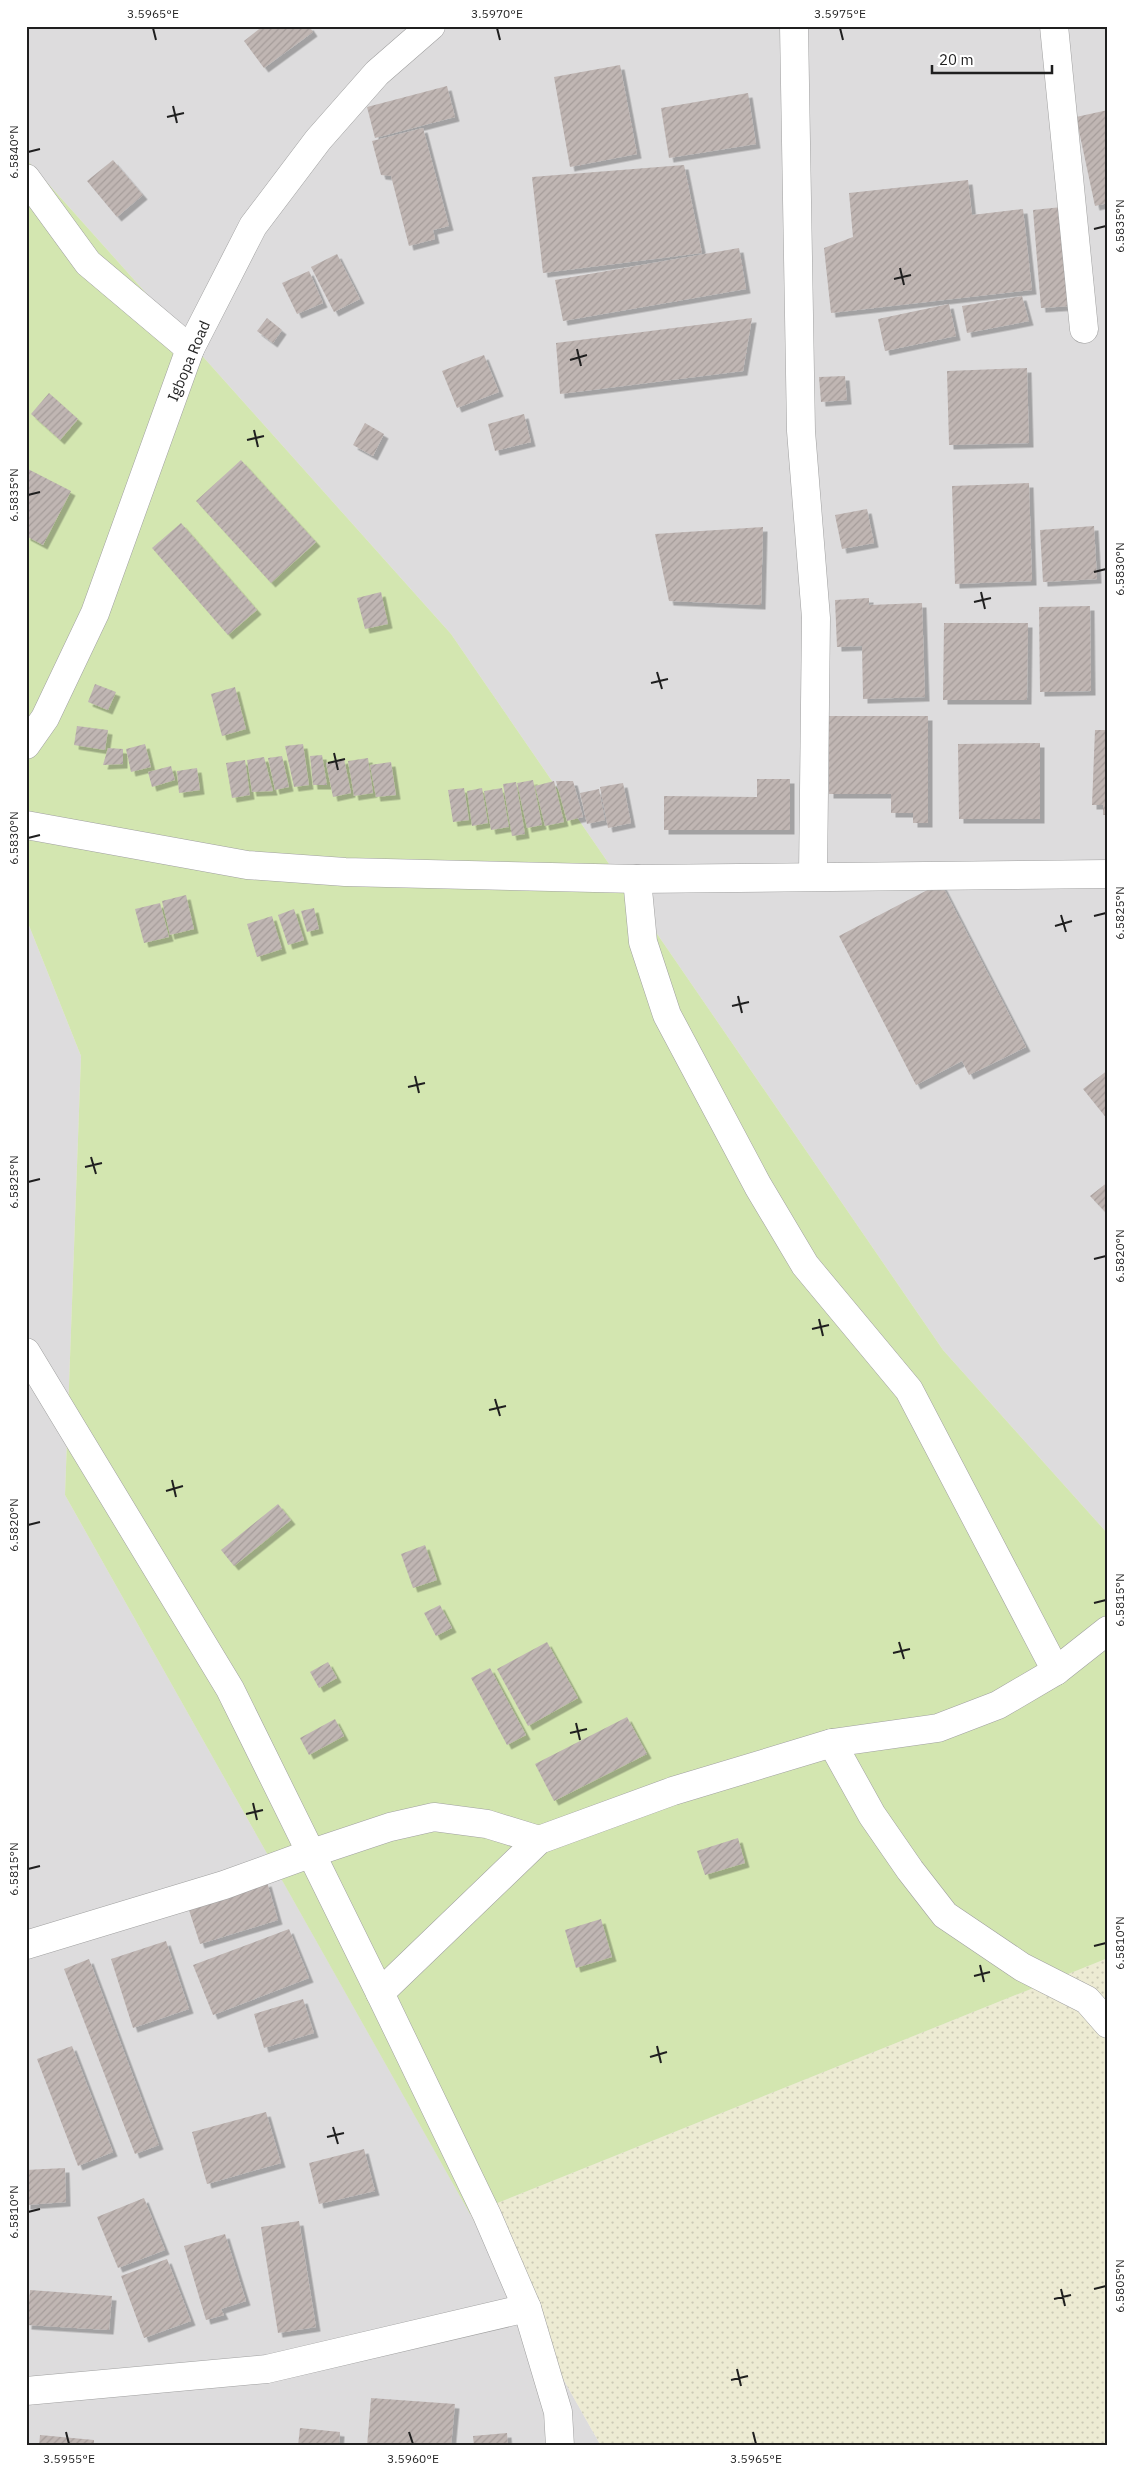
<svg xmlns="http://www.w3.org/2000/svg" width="1134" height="2472" viewBox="0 0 1134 2472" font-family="'IBM Plex Sans',sans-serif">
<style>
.residential{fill:#dddcdd}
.farmland{fill:url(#farmland-dots)}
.grass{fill:#d3e6b0}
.building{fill:url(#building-hatch);filter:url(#shadow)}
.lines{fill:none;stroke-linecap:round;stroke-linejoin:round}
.minor-casing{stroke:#a0a0a0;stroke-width:29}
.minor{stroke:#fff;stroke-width:28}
.ticks{fill:none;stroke:#1f1f1f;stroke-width:2}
.labels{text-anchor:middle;stroke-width:4;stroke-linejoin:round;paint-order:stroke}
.street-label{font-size:15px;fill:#1f1f1f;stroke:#fff}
.neatline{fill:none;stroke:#1f1f1f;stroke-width:2}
.ticks-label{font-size:12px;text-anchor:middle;fill:#1f1f1f}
</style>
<defs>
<pattern id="farmland-dots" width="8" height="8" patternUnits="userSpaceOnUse" patternTransform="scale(1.25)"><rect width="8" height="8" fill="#edebd3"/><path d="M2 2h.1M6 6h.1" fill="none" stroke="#cbc9b5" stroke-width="1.8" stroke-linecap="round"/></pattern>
<pattern id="building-hatch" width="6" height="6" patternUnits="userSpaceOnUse" patternTransform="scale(1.25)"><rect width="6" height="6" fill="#c0b6b3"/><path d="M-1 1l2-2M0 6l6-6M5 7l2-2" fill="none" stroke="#a59c9a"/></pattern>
<filter id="shadow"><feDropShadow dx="4.5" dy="4.5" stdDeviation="0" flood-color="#0004"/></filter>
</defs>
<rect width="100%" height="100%" fill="#efebe6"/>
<g class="residential">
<polygon points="26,26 1108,26 1108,1534 943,1350 451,634 26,159"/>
<polygon points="26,918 81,1056 65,1495 601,2446 26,2446"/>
</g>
<polygon class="farmland" points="1108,1958 1108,2446 601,2446 470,2214"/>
<polygon class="grass" points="26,159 451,634 943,1350 1108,1534 1108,1958 470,2214 65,1495 81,1056 26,918"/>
<g class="building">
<polygon points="263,26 309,26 313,32 264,68 244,41"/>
<polygon points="620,65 637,154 570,167 554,77"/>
<polygon points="447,86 455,117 375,138 367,107"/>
<polygon points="748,93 756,144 669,158 661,108"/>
<polygon points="1108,110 1108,203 1095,206 1076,117"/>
<polygon points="423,128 449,226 433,230 435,239 409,246 391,176 381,175 372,141"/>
<polygon points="113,160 143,195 117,217 87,181"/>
<polygon points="684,165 702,253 543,273 532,177"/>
<polygon points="968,180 972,215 1023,209 1032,290 831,313 824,248 853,237 849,193"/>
<polygon points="1062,207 1071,306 1041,308 1033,210"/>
<polygon points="739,248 746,289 563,321 555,280"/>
<polygon points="337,254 360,299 334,312 311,267"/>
<polygon points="309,271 323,303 297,314 282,283"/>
<polygon points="1022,296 1029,321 967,333 962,306"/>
<polygon points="949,304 956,336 885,351 878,319"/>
<polygon points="267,318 282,330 273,343 257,331"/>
<polygon points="752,318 743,371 560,394 556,343"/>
<polygon points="484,355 499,392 457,408 442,371"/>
<polygon points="1027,368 1029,443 949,445 947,371"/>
<polygon points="845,376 847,400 821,402 819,377"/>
<polygon points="49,393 78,419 60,440 31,414"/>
<polygon points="524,414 531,442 495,451 488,424"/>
<polygon points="365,423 384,434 373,456 353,445"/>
<polygon points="241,460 316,542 271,583 196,501"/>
<polygon points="26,468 71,491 43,545 26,536 26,510 29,505 26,503"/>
<polygon points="1029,483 1032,581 955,584 952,486"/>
<polygon points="867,509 874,543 842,549 835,515"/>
<polygon points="181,523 257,610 228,635 152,548"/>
<polygon points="1094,526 1097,579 1043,582 1040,530"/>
<polygon points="763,527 761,605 669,601 655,534"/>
<polygon points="381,592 388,624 365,629 357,598"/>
<polygon points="869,598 869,605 922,603 925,697 863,699 862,646 837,647 835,600"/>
<polygon points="1090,606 1091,691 1040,692 1039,607"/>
<polygon points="944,623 1028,623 1027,700 943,700"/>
<polygon points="95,684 116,692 108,710 88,702"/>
<polygon points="235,687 246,729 222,736 211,694"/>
<polygon points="829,716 928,716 928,823 913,823 913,813 891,813 891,794 829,794"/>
<polygon points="77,726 108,730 105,750 74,745"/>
<polygon points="1095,730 1108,730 1108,815 1103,815 1103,805 1092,805"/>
<polygon points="1040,743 1040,819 959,819 958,744"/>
<polygon points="145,744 151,767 131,772 126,749"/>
<polygon points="303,744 309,785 294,787 285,746"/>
<polygon points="108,748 123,749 123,764 103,765"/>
<polygon points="322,755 327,785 313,785 310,756"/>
<polygon points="282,756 289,787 275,790 268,758"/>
<polygon points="264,757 273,791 252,792 247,760"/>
<polygon points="368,758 373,793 354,796 348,761"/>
<polygon points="344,759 351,793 333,797 326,763"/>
<polygon points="245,760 250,795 232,798 226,763"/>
<polygon points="391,762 396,795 376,797 370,765"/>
<polygon points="171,766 175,780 152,787 148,772"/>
<polygon points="197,768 200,790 179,793 177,771"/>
<polygon points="757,779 790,779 790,830 664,830 664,796 757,797"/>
<polygon points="533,780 542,825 527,828 517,783"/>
<polygon points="554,781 564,822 545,826 535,786"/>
<polygon points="556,781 573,781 583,817 567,821"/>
<polygon points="516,782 525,834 512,836 503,784"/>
<polygon points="623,783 631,823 608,828 600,787"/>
<polygon points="464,788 469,820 453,822 448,790"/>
<polygon points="482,788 488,823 472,826 467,791"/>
<polygon points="502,788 509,827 491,830 484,791"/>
<polygon points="599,789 605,820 587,824 580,793"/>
<polygon points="941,883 1026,1047 969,1075 962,1061 916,1085 839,936"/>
<polygon points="186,895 194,929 170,935 162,901"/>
<polygon points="160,903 169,937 144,943 135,909"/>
<polygon points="314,908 319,929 307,932 301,911"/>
<polygon points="294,909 304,940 288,945 278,915"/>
<polygon points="272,916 282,949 257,957 247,924"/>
<polygon points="1108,1070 1108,1120 1083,1089"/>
<polygon points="1108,1182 1108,1215 1090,1196"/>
<polygon points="278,1504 291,1520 234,1566 221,1550"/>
<polygon points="425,1545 437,1580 413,1588 401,1554"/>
<polygon points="440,1605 452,1628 436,1636 424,1613"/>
<polygon points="547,1642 578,1698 528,1726 497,1669"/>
<polygon points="328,1662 337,1678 319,1688 310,1672"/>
<polygon points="490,1668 526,1735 507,1745 471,1678"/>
<polygon points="627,1717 647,1754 554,1801 535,1764"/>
<polygon points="335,1719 344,1736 309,1755 300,1738"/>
<polygon points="738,1838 745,1863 705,1875 697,1851"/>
<polygon points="267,1882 278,1920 200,1944 188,1907"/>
<polygon points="601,1919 612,1957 576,1968 565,1930"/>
<polygon points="289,1929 309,1978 213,2015 193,1965"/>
<polygon points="166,1941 189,2009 133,2028 111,1959"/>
<polygon points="89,1959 159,2145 135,2154 64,1969"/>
<polygon points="303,1999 314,2033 264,2048 254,2014"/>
<polygon points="72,2046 113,2152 78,2166 37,2059"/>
<polygon points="266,2112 281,2163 207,2184 192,2132"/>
<polygon points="364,2149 375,2191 319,2204 309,2163"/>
<polygon points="65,2168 66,2202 26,2205 26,2170"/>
<polygon points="144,2198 165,2250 118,2268 97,2217"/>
<polygon points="299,2221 316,2327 278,2333 261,2227"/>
<polygon points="225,2234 246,2301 221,2309 224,2315 206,2320 184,2246"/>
<polygon points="167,2259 191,2321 144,2338 121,2276"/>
<polygon points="30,2290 112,2296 109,2330 27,2325"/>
<polygon points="371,2398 455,2404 451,2446 367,2446"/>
<polygon points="300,2428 340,2432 339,2446 298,2446"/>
<polygon points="507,2433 508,2446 474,2446 473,2436"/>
<polygon points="40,2435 94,2440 94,2446 39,2446"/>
</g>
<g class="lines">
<defs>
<g id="minor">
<polyline points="794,26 801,431 816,618 813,876"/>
<polyline points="1054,26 1084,329"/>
<polyline points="26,178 88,263 190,349"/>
<polyline points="26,745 45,718 95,613 190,349 253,226 318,140 377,73 431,26"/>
<polyline points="26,825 247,865 345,872 637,879 1108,874"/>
<polyline points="637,879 643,942 667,1015 758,1186 805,1265 909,1390 1056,1671"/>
<polyline points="26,1352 230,1689 380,1993 487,2215 527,2308 558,2412 560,2446"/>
<polyline points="832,1743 872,1815 910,1870 945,1915 1022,1967 1087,2000 1108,2024"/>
<polyline points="26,1945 224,1885 312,1853 390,1827 434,1817 487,1824 539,1840"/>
<polyline points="380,1993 539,1840 673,1791 832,1743 938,1728 998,1705 1056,1671 1108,1630"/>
<polyline points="26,2391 267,2369 527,2308"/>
</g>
</defs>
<use href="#minor" class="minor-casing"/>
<use href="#minor" class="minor"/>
</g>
<path class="ticks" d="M 153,28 L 156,40M 497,28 L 500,40M 840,28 L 843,40M 173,106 L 177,123M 167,117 L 184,113M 28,152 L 40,149M 1094,229 L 1106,226M 900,268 L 904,285M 894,279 L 911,275M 577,349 L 581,366M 570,360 L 587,355M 254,430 L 258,447M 247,440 L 264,436M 28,495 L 40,492M 1094,572 L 1106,569M 981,592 L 985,609M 974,602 L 991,598M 657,672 L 662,689M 651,683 L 668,679M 334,753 L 338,770M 328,763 L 345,759M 28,838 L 40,835M 1061,915 L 1066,932M 1094,916 L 1106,913M 1055,926 L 1072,921M 738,996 L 742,1013M 732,1006 L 749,1002M 415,1076 L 419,1093M 408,1087 L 425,1083M 91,1157 L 96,1174M 85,1167 L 102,1163M 28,1182 L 40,1179M 1094,1259 L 1106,1256M 819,1319 L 823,1336M 812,1329 L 829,1325M 495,1399 L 500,1416M 489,1410 L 506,1406M 172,1480 L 176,1497M 166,1491 L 183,1486M 28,1525 L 40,1522M 1094,1603 L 1106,1600M 899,1642 L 904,1659M 893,1653 L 910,1649M 576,1723 L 580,1740M 570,1733 L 587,1729M 253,1803 L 257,1820M 246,1814 L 263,1810M 28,1869 L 40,1866M 1094,1946 L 1106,1943M 980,1965 L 984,1982M 974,1976 L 990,1972M 657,2046 L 661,2063M 650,2057 L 667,2052M 333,2127 L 338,2144M 327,2137 L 344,2133M 28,2212 L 40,2209M 1061,2289 L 1065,2306M 1094,2289 L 1106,2286M 1054,2299 L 1071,2295M 737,2369 L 741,2386M 731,2380 L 748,2376M 66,2432 L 69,2444M 409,2432 L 413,2444M 753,2432 L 756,2444"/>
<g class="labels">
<g class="street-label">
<text transform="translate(189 361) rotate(-67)" y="5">Igbopa Road</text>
</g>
</g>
<rect width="1134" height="2472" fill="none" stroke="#ffffff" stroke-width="55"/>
<path d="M932 65v8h120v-8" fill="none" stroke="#1f1f1f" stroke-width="2.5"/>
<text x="939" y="65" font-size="15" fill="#1f1f1f" stroke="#ffffff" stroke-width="4" paint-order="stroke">20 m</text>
<rect x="28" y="28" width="1078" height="2416" class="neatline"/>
<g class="ticks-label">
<text x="153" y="18">3.5965°E</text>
<text x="497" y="18">3.5970°E</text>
<text x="840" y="18">3.5975°E</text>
<text transform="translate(14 152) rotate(-90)" y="4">6.5840°N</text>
<text transform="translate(1120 226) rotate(-90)" y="4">6.5835°N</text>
<text transform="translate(14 495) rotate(-90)" y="4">6.5835°N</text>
<text transform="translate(1120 569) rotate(-90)" y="4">6.5830°N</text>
<text transform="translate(14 838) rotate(-90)" y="4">6.5830°N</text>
<text transform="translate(1120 913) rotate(-90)" y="4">6.5825°N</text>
<text transform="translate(14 1182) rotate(-90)" y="4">6.5825°N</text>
<text transform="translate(1120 1256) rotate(-90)" y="4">6.5820°N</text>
<text transform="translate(14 1525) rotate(-90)" y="4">6.5820°N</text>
<text transform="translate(1120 1600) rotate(-90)" y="4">6.5815°N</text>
<text transform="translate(14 1869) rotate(-90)" y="4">6.5815°N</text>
<text transform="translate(1120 1943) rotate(-90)" y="4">6.5810°N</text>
<text transform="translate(14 2212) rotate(-90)" y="4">6.5810°N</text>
<text transform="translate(1120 2286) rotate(-90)" y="4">6.5805°N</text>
<text x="69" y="2463">3.5955°E</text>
<text x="413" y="2463">3.5960°E</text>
<text x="756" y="2463">3.5965°E</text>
</g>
</svg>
